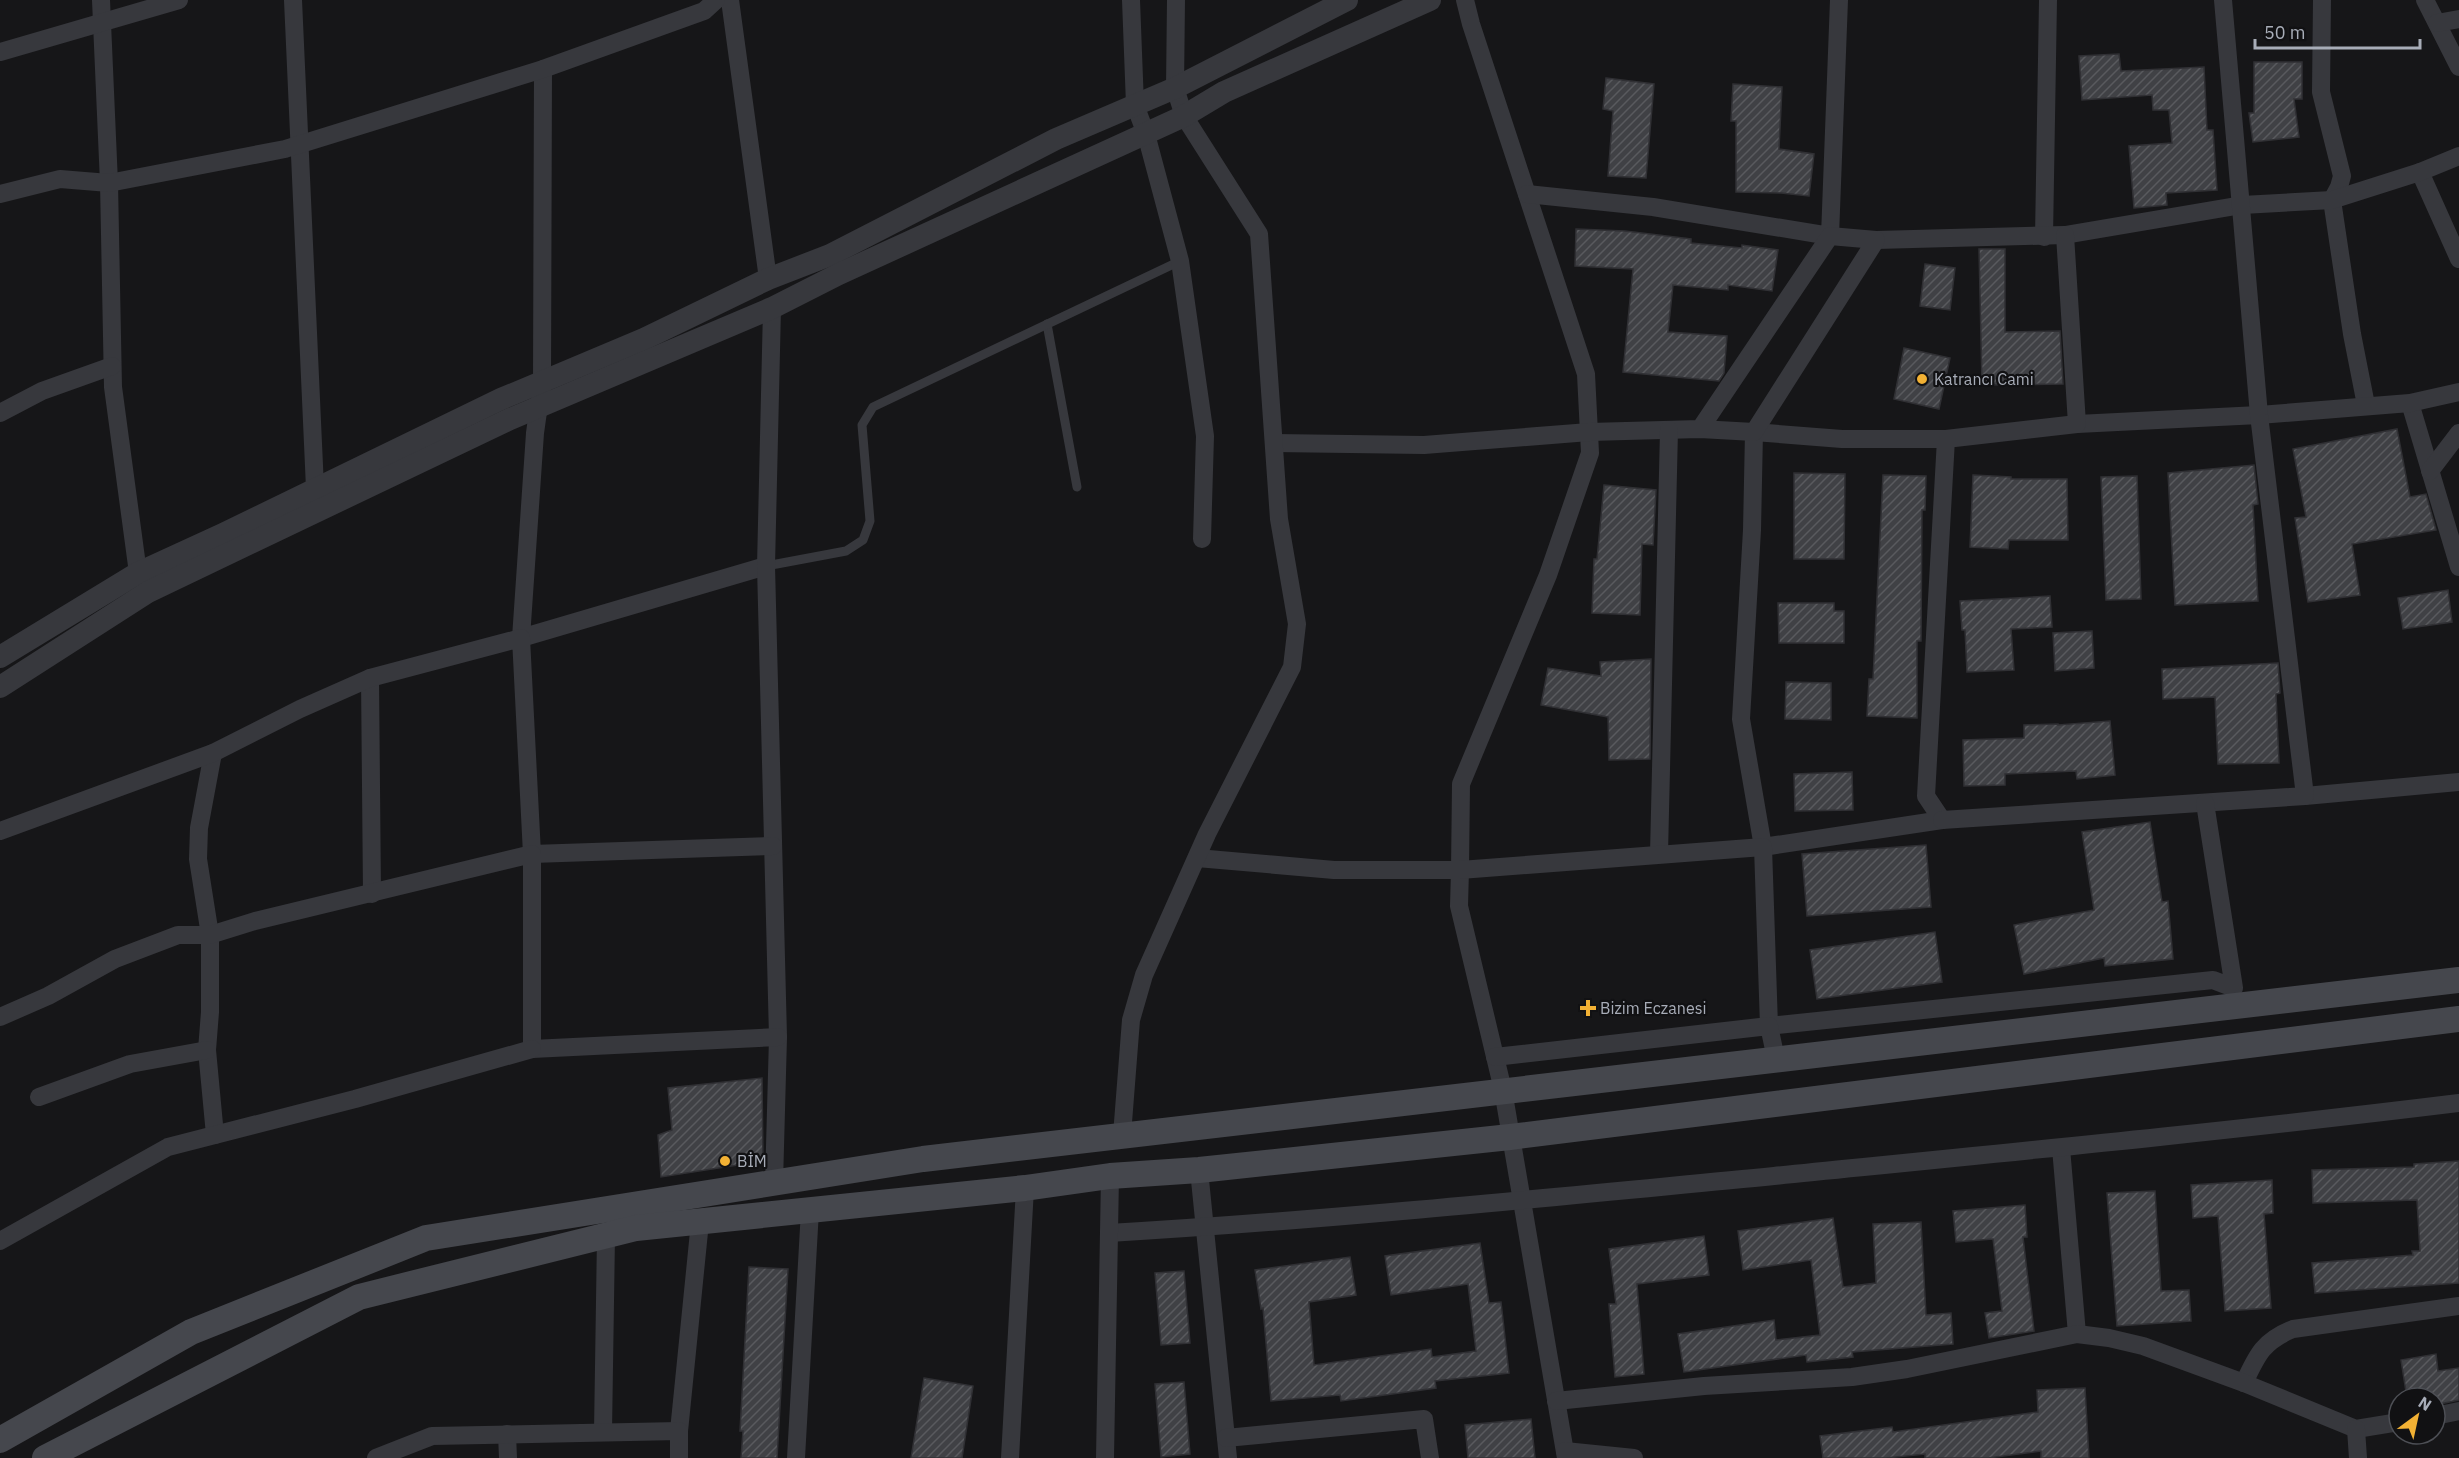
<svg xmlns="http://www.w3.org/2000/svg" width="2459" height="1458" viewBox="0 0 2459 1458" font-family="'IBM Plex Sans',sans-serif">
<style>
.building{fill:url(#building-hatch);stroke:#303034;stroke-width:1.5}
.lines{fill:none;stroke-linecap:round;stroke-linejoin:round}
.service{stroke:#37383d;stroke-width:9}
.minor{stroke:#37383d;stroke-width:18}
.tertiary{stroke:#37383d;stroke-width:22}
.secondary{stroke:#45474d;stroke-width:26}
.poi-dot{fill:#f2b134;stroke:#111113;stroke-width:2}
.labels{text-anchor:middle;stroke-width:4.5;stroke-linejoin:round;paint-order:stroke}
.poi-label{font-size:16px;fill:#a8adb8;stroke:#111113;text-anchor:start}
</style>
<defs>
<pattern id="building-hatch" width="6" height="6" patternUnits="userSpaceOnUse" patternTransform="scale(1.5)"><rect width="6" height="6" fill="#404145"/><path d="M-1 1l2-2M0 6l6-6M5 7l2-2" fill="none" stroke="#595a5e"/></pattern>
</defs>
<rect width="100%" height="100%" fill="#161618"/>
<g class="building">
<polygon points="2119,54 2121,71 2204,67 2207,130 2213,130 2217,190 2166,193 2167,205 2134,208 2129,146 2172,143 2169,110 2153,110 2152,95 2082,100 2079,56"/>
<polygon points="2254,62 2302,62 2302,99 2294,99 2299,137 2253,142 2249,113 2254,113"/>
<polygon points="1606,78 1654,84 1646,178 1608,176 1613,111 1603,109"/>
<polygon points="1733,84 1782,87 1779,149 1814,154 1809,196 1781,193 1736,192 1736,121 1731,121"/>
<polygon points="1576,229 1625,231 1691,239 1691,243 1742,248 1742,245 1778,250 1772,291 1728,285 1728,290 1673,285 1668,332 1727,336 1724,373 1719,381 1623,372 1633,269 1575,266"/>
<polygon points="1979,249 2005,249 2005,332 2060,331 2063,384 1982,385"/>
<polygon points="1925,264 1955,268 1950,310 1920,306"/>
<polygon points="1904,348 1950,358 1939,409 1894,399"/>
<polygon points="2397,429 2410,497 2426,494 2436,530 2352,544 2360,595 2308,602 2295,518 2306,517 2293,449"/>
<polygon points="2254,465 2258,504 2253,505 2258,601 2175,605 2168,473"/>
<polygon points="1794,473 1845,474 1844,559 1794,559"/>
<polygon points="1883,475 1926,476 1925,510 1922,510 1921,641 1917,641 1917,718 1867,716 1869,679 1873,679"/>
<polygon points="1973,475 2011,477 2011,479 2067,479 2068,540 2009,540 2008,549 1970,547"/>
<polygon points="2137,476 2141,599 2106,600 2101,477"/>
<polygon points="1604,485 1656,490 1653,545 1642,544 1640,615 1592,613 1594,559 1597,559"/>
<polygon points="2448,590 2452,622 2403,629 2398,598"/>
<polygon points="2050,596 2052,627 2011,629 2014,670 1967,672 1965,630 1962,630 1960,601"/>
<polygon points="1778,603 1834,603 1834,611 1844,611 1844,643 1779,643"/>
<polygon points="2092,631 2094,668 2055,671 2053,633"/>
<polygon points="1651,659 1650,759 1609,760 1608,717 1541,705 1548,668 1601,676 1600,662"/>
<polygon points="2278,663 2280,693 2276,694 2279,763 2218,764 2215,697 2163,699 2162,669"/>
<polygon points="1786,682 1831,683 1831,720 1785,719"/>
<polygon points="2110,721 2115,775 2077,779 2076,771 2005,774 2005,785 1964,786 1963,740 2024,738 2024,725 2058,724 2058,725"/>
<polygon points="1852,772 1853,810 1795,811 1794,774"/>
<polygon points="2150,822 2162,902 2168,901 2173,959 2105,966 2104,958 2024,974 2014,925 2094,910 2082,832"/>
<polygon points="1926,845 1931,907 1807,916 1802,854"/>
<polygon points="1935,932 1942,982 1817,999 1810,950"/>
<polygon points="762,1078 763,1161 661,1177 658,1135 672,1130 668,1088"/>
<polygon points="2459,1161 2459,1283 2315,1293 2312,1263 2413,1255 2412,1251 2420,1251 2417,1200 2313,1203 2312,1170 2414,1167 2414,1164"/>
<polygon points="2272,1180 2273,1213 2264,1214 2271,1308 2225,1311 2218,1216 2193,1218 2191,1185"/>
<polygon points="2155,1191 2161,1291 2189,1290 2191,1321 2117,1326 2107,1193"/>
<polygon points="2025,1205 2027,1237 2023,1237 2034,1331 1989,1338 1985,1313 2002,1311 1993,1239 1956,1242 1953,1211"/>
<polygon points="1833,1218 1843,1287 1876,1283 1873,1224 1921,1222 1926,1315 1951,1313 1953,1344 1852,1352 1853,1357 1807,1362 1806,1355 1684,1372 1678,1334 1774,1320 1776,1340 1820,1335 1811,1260 1743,1270 1738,1231"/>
<polygon points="1704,1236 1709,1275 1637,1284 1644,1374 1615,1377 1609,1304 1616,1304 1609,1249"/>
<polygon points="1480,1243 1489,1303 1501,1302 1509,1373 1435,1381 1436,1388 1341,1401 1340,1395 1271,1401 1263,1308 1261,1309 1255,1270 1350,1257 1356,1295 1309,1302 1314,1365 1431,1349 1432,1357 1476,1351 1468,1284 1391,1295 1385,1256"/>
<polygon points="749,1267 788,1269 777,1458 741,1458 743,1431 740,1431"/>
<polygon points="1184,1271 1190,1343 1161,1345 1155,1273"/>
<polygon points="2436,1354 2438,1371 2459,1368 2459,1400 2435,1405 2435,1398 2407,1398 2401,1360"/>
<polygon points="924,1378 973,1386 962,1458 911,1458"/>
<polygon points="1184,1382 1190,1454 1161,1457 1155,1384"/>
<polygon points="2085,1388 2089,1458 2041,1458 2041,1451 1988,1458 1925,1458 1925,1454 1886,1458 1823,1458 1820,1436 1892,1427 1893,1432 2038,1412 2037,1390"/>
<polygon points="1531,1419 1535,1458 1468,1458 1465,1425"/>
</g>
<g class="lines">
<g class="service">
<polyline points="1047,324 1077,487"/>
<polyline points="766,566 846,551 863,540 870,521 862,425 873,407 1180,261"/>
</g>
<g class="minor">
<polyline points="101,0 109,183 113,387 138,573"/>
<polyline points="293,0 315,488"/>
<polyline points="730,0 768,279"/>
<polyline points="1131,0 1135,105 1146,134 1180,261 1205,436 1202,539"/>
<polyline points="1465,0 1471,24 1586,374 1590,453 1548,575 1461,784 1460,870 1459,906 1503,1090 1566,1458"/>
<polyline points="2322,0 2321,92 2342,176 2339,187 2332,200 2352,334 2366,405"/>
<polyline points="2425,0 2459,67"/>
<polyline points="2437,23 2459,19"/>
<polyline points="0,52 179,0"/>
<polyline points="543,69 542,383 535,433 521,638 766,566"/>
<polyline points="2420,172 2459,259"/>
<polyline points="0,194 60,179 109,183 285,149 543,69 704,11 716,0"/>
<polyline points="1527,194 1653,207 1830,236 1839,0"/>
<polyline points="2044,237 2048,0"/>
<polyline points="1876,240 2065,235 2242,205 2332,200 2420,172 2459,156"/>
<polyline points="772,308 766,566 778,1037 774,1183"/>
<polyline points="2410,403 2459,567"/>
<polyline points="0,413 42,391 112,366"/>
<polyline points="2077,424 2259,415 2410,403 2459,392"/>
<polyline points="1946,439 1926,796 1942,820 1763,847 1741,719 1752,530 1754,432 1842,439 1946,439 2077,424 2065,235"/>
<polyline points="1274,443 1424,445 1589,432 1700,429 1754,432 1876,240 1830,236 1700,429"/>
<polyline points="2430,471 2459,433"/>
<polyline points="370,678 372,894"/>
<polyline points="213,753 199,828 198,859 210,935 210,1012 207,1050 215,1135"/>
<polyline points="2305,796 2459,782"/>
<polyline points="1942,820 2305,796 2259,415 2223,0"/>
<polyline points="0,831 213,753 300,709 370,678 521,638 532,854 773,846"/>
<polyline points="1659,854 1669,430"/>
<polyline points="1197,858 1334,870 1460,870 1763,847 1769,1026 2213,980 2234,988 2205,803"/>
<polyline points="0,1017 48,996 115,959 178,935 210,935 255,921 532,854 532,1049 778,1037"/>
<polyline points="1495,1057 1769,1026 1776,1059"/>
<polyline points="39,1097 130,1064 207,1050"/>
<polyline points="1122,1135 1131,1020 1144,975 1207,834 1292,667 1297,624 1279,519 1259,234 1184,116 1175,88 1176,0"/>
<polyline points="2061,1148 2077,1334"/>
<polyline points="1199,1170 1228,1458"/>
<path d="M 1109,1233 C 1331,1220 1553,1197 1774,1176 C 2003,1153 2231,1131 2459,1103"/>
<polyline points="0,1241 168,1147 355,1099 532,1049"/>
<path d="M 2244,1383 C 2257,1355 2263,1341 2293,1329 L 2459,1306"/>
<polyline points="1556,1401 1704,1386 1852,1377 1907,1369 2077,1334 2109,1338 2143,1346 2244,1383 2356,1429 2399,1422"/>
<polyline points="2435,1416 2459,1411"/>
<polyline points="2356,1429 2358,1458"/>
<polyline points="679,1431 700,1222"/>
<polyline points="603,1432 606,1236"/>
<polyline points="507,1434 508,1458"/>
<polyline points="1226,1438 1424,1419 1430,1458"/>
<polyline points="1565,1451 1634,1458"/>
<polyline points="376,1458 432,1436 679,1431 679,1458"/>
<polyline points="796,1458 810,1210"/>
<polyline points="1010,1458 1025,1188"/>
<polyline points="1105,1458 1110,1176"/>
</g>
<g class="tertiary">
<polyline points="0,657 138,573 223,534 501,399 644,339 768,279 830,255 1056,139 1175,88 1347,0"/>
<polyline points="0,687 148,592 510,419 772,308 839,274 1184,116 1224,92 1430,0"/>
</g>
<g class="secondary">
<polyline points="0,1440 191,1332 426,1238 923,1159 2459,980"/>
<polyline points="45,1458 359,1297 636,1228 1025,1188 1110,1176 1199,1170 1510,1137 2459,1019"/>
</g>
</g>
<g class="poi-dot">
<circle cx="1922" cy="379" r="6"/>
<path d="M1585 999h6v6h6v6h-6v6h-6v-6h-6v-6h6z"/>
<circle cx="725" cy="1161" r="6"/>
</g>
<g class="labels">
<g class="poi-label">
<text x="1934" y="385">Katrancı Cami</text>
<text x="1600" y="1014">Bizim Eczanesi</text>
<text x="737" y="1167">BİM</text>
</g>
</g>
<g transform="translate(2417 1416) rotate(33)"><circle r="28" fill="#111113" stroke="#4d4f55" stroke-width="1.5"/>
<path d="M0-4.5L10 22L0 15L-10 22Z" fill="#f2b134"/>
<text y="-9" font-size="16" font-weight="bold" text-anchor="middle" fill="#a8adb8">N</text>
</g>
<path d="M2255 39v9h165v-9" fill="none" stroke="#a8adb8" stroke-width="3"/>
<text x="2264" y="39" font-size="18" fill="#a8adb8" stroke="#111113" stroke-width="4.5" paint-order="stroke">50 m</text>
</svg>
